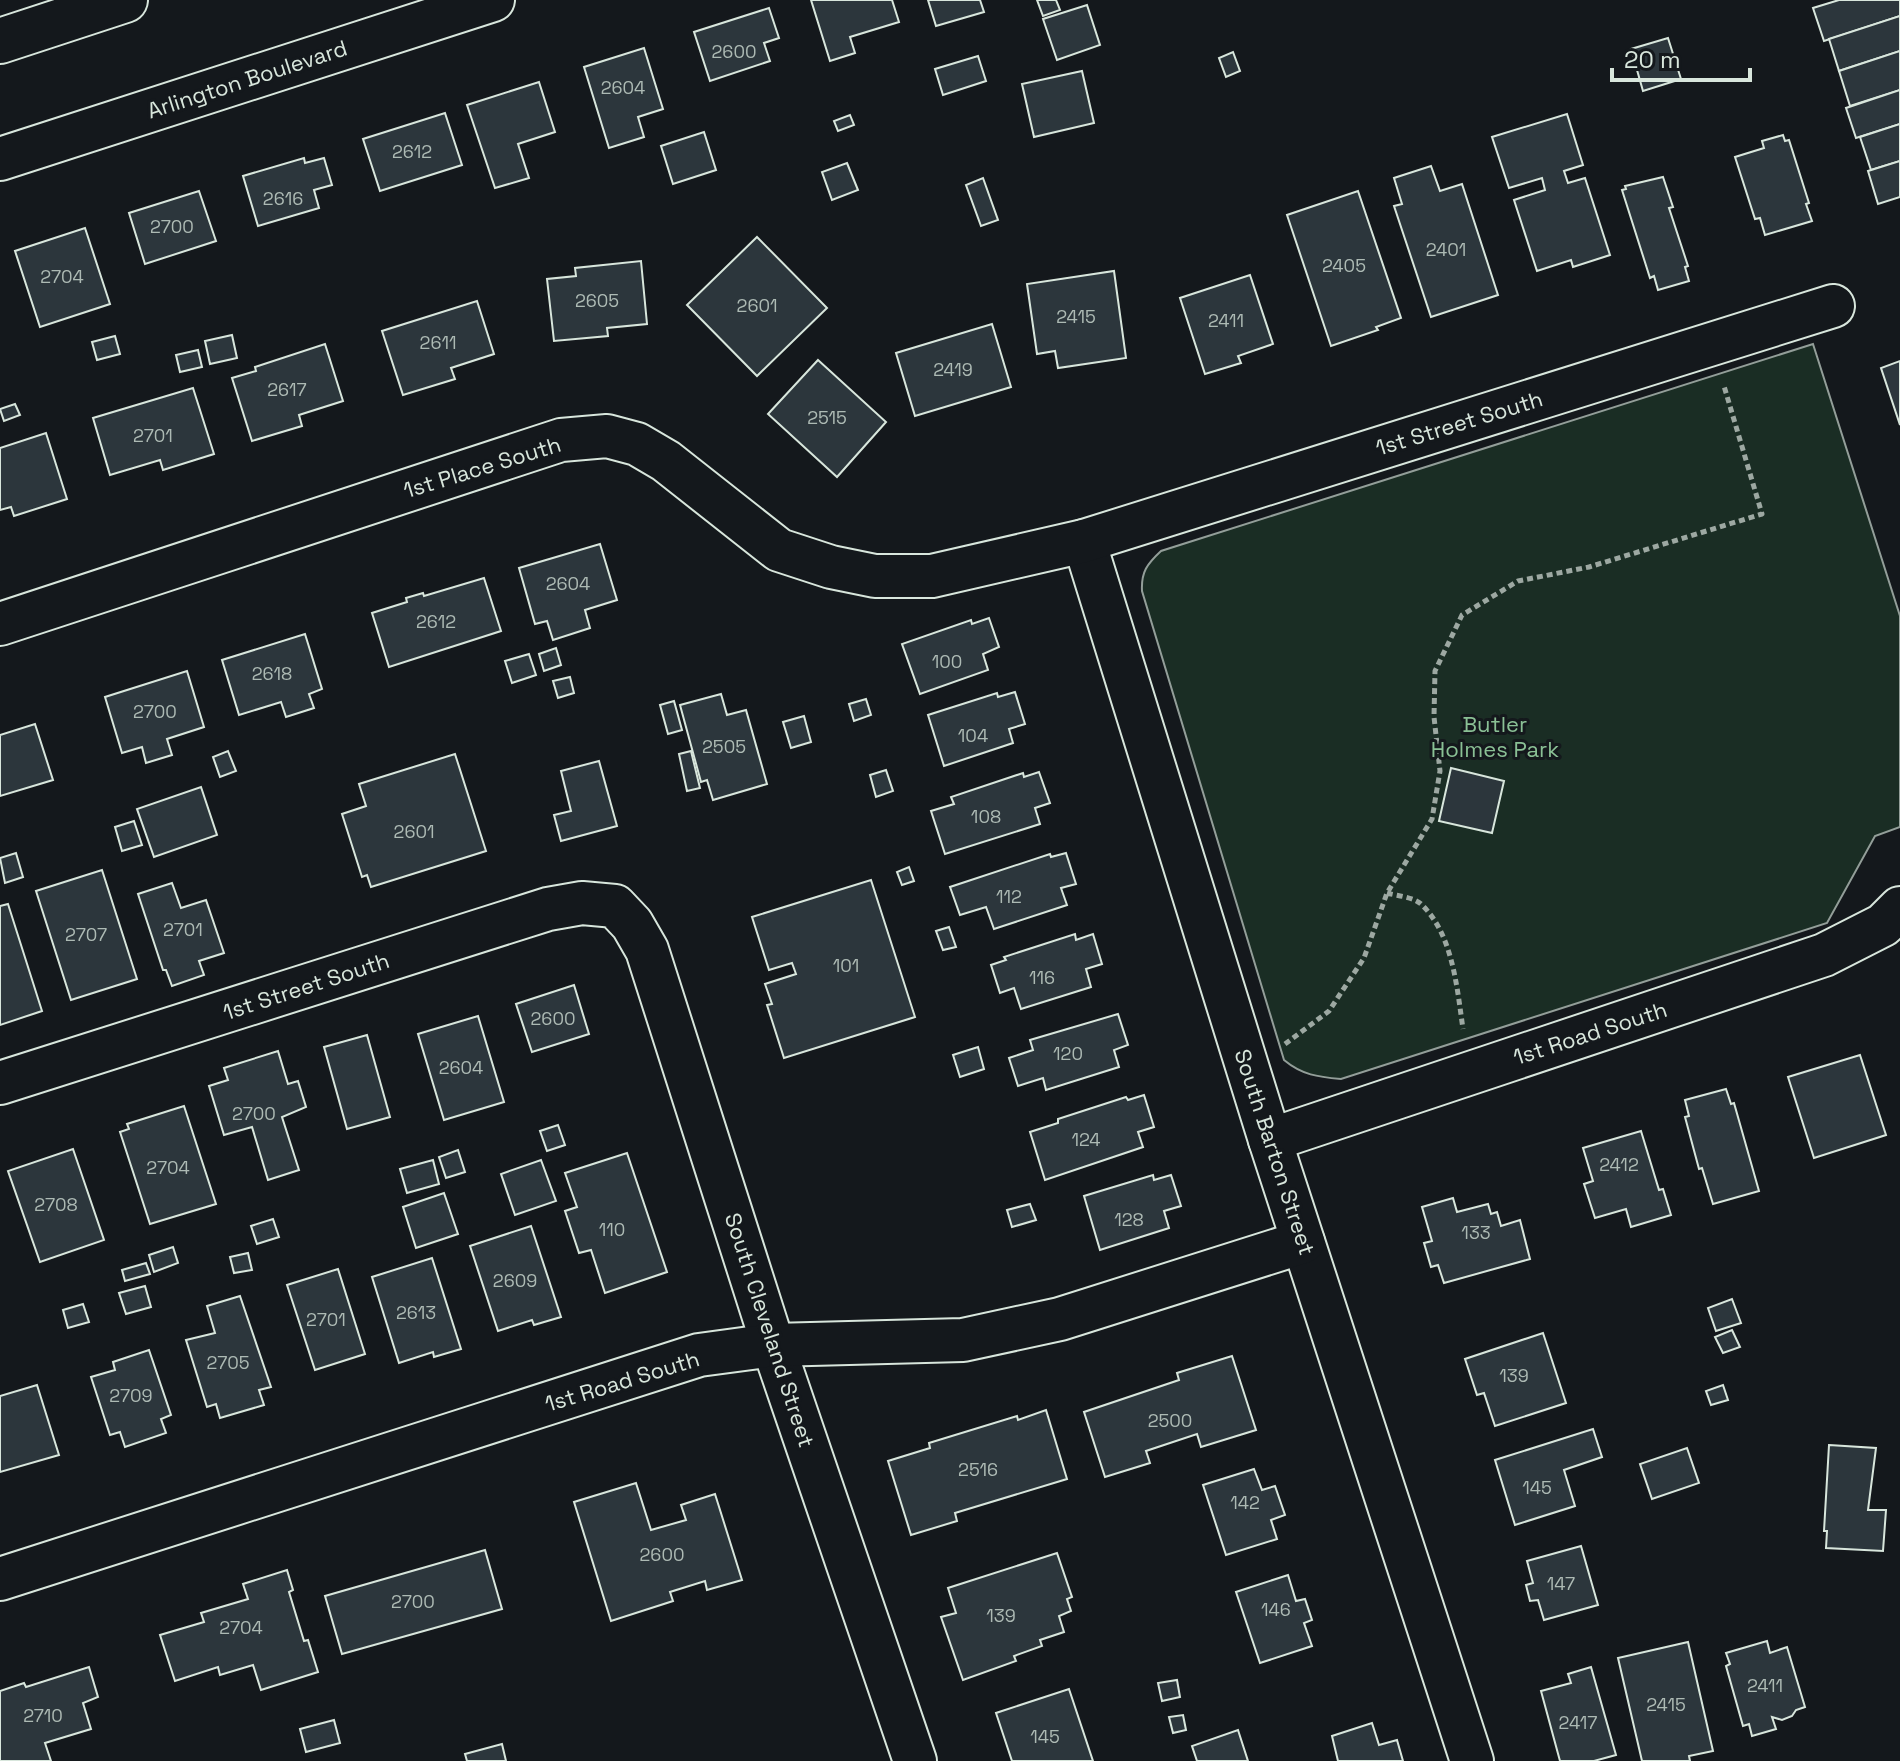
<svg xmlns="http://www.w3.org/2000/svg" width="1900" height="1761" viewBox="0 0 1900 1761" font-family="'Space Grotesk',sans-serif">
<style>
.green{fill:#1a2d24;stroke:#939e99;stroke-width:2}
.building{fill:#2c363c;stroke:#d8e6dc;stroke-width:2}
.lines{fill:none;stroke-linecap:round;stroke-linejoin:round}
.street-casing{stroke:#d8e6dc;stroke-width:46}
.highway-casing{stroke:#d8e6dc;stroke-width:48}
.path{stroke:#9da8a2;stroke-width:5;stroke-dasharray:6 4;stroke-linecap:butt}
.street{stroke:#14181c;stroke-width:42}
.highway{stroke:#14181c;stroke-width:44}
.labels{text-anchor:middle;stroke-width:6;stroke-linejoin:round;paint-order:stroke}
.number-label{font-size:18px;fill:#adbab4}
.street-label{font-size:22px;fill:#d8e6dc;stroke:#14181c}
.park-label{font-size:22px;fill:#8ac095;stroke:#14181c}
</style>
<rect width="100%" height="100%" fill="#14181c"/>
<path class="green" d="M 1813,344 L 1900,616 L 1900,827 L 1875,836 L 1827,923 L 1341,1079 C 1318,1077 1302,1075 1284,1060 L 1142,591 C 1141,572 1147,564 1161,551 Z"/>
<g class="building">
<polygon points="811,0 892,0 899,22 850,37 855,53 830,61"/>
<polygon points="928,0 980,0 984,12 936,26"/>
<polygon points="1037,0 1056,0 1060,10 1043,16"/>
<polygon points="1839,0 1900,0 1900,16 1824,41 1813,8"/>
<polygon points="1087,5 1100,45 1057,60 1043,19"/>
<polygon points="769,8 779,38 764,43 770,61 710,81 694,32"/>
<polygon points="1900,16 1900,51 1839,71 1829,39"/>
<polygon points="1668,38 1681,79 1643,91 1631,49"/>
<polygon points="644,48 663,109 638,117 644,137 609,148 584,67"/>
<polygon points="1900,51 1900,90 1850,106 1839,71"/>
<polygon points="1233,52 1240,71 1226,77 1219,58"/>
<polygon points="978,56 986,81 943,95 935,69"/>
<polygon points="1082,71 1094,123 1034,137 1022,84"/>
<polygon points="539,82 555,132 518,144 529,178 495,188 467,105"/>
<polygon points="1900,90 1900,124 1856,138 1846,108"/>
<polygon points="445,113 462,165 380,191 363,139"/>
<polygon points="1567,114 1583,165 1564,171 1568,183 1585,178 1610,255 1573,267 1571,260 1537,271 1514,200 1545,190 1542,178 1509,188 1492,137"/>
<polygon points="850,115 854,125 838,131 834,121"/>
<polygon points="1900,124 1900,161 1871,170 1860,137"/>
<polygon points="704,132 716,170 673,184 661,146"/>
<polygon points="1783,135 1785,141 1789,140 1809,203 1806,204 1812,221 1765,235 1760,218 1755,219 1735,157 1764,148 1762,141"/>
<polygon points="304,158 305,163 324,158 332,185 314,190 319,208 258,226 243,176"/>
<polygon points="1900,161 1900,197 1878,204 1868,171"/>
<polygon points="847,163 858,190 832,200 822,172"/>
<polygon points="1431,166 1440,191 1462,184 1498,295 1431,317 1394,206 1402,204 1394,178"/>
<polygon points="1663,177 1673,207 1669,208 1688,266 1685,267 1689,281 1658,290 1654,276 1650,278 1622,190 1626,189 1625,186"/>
<polygon points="983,178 998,220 981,226 966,185"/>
<polygon points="199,191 216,241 145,264 129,213"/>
<polygon points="1358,191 1401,318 1376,327 1378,330 1331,346 1287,215"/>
<polygon points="85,228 110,304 40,327 15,251"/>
<polygon points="757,237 827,308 757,376 687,305"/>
<polygon points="641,261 647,324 607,328 608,336 554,341 547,279 576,276 575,268"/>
<polygon points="1114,271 1126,358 1058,368 1055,351 1037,354 1027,284"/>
<polygon points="1250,275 1273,344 1238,356 1241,363 1205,374 1180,298"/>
<polygon points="477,301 494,354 451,368 455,379 403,395 382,331"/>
<polygon points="992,324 1011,387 915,416 896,353"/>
<polygon points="232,335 237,358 210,364 205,341"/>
<polygon points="115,336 120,354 97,360 92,342"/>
<polygon points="325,344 343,401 299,415 302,426 252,441 232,378 256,371 255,367"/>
<polygon points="198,350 202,367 180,372 176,355"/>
<polygon points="818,360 886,422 837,477 768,414"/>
<polygon points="1900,361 1900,425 1881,368"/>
<polygon points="193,388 214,454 163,470 160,460 110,475 93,418"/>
<polygon points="15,404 20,415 4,421 0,409"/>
<polygon points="46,433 67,499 14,516 11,507 0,510 0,448"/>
<polygon points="600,544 617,600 585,610 590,628 553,640 547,621 535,624 519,568"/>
<polygon points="484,578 501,631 389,667 372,613 407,602 406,598 423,593 424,596"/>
<polygon points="989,618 999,647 983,654 988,670 920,694 902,644 971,620 972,624"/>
<polygon points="305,634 322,689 309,694 314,708 286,717 281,702 239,715 222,660"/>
<polygon points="556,648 561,665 544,671 539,654"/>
<polygon points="529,654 536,675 512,683 505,661"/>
<polygon points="187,671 204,727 167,739 172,755 146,763 142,747 122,753 105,697"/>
<polygon points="570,677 574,693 558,698 553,681"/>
<polygon points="1015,692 1025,724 1009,729 1013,743 944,766 928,715 997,693 998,697"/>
<polygon points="721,694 727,715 746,710 767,784 713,800 707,780 701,782 680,705"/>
<polygon points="866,699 871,715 854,721 849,704"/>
<polygon points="674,701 682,730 668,734 660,705"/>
<polygon points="804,716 811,742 791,748 783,722"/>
<polygon points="35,724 53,780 0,796 0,735"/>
<polygon points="228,751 236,771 220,777 213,757"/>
<polygon points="691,751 700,788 687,791 679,754"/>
<polygon points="455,754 486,851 371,887 367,875 362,877 342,814 366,806 359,784"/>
<polygon points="599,761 617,826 561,841 554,815 571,811 561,771"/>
<polygon points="1451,768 1504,781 1492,833 1439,821"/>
<polygon points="886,770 893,791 876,797 870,775"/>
<polygon points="1039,772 1050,803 1035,808 1040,824 945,854 931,811 954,804 951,797 1023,773 1024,777"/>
<polygon points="201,787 217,835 154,857 137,809"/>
<polygon points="134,821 142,845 122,851 115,827"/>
<polygon points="16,853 23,877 5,883 0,858"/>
<polygon points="1066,853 1076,884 1061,888 1067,905 994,929 986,907 960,915 950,887 1050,854 1051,857"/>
<polygon points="909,867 914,881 902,885 897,872"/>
<polygon points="102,870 137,979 71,1000 36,891"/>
<polygon points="871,880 915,1017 784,1058 767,1005 772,1004 765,984 796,974 792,963 769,970 752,917"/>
<polygon points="172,883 181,908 206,900 224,953 199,961 204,975 172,986 166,970 163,970 138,894"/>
<polygon points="8,904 42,1011 0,1025 0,906"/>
<polygon points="949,927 956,947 943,950 936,931"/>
<polygon points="1075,934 1076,940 1093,934 1102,964 1086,969 1091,987 1021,1009 1014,988 1000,993 991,965 1006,960 1004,957"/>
<polygon points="574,985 589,1034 532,1052 516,1004"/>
<polygon points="1118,1014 1128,1045 1114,1050 1119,1067 1046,1090 1043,1078 1018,1086 1009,1058 1033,1050 1030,1040"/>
<polygon points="478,1016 504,1102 444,1120 418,1034"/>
<polygon points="367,1035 390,1117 347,1129 324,1047"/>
<polygon points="978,1047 984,1069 960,1077 953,1055"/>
<polygon points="278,1051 288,1084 298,1081 306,1107 282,1117 299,1170 268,1180 252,1127 224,1135 209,1086 228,1080 224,1068"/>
<polygon points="1860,1055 1886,1135 1814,1158 1788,1077"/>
<polygon points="1726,1089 1731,1104 1734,1103 1759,1191 1713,1204 1702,1168 1699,1169 1685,1117 1689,1116 1685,1100"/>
<polygon points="1144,1095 1154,1127 1138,1132 1143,1147 1045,1180 1030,1132 1058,1123 1058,1119 1126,1097 1128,1100"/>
<polygon points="184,1106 216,1204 150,1224 120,1132 129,1129 127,1124"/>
<polygon points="558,1125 565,1145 547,1151 540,1131"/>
<polygon points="1641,1131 1659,1190 1663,1189 1671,1215 1631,1227 1626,1209 1595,1218 1584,1184 1593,1181 1583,1148"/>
<polygon points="73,1149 104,1240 40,1262 8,1171"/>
<polygon points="458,1150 465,1172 446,1178 439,1157"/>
<polygon points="627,1153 667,1272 605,1293 591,1250 579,1253 565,1211 577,1207 565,1173"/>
<polygon points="433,1160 439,1184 407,1193 400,1169"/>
<polygon points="541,1160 556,1201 515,1215 501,1174"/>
<polygon points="1153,1175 1154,1180 1171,1175 1181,1206 1164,1211 1169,1228 1100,1250 1084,1196"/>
<polygon points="444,1193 458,1234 416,1248 403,1207"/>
<polygon points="1453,1198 1457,1212 1488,1204 1491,1214 1497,1212 1501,1226 1520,1220 1530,1259 1444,1283 1438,1265 1431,1267 1424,1243 1432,1241 1422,1207"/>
<polygon points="1030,1204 1036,1220 1012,1227 1007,1210"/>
<polygon points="273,1219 279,1237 257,1244 251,1226"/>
<polygon points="531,1226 561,1317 534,1325 532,1320 498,1331 470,1246"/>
<polygon points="173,1247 178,1263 154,1272 149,1255"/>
<polygon points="248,1253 252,1270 234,1273 230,1257"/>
<polygon points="432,1258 461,1349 434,1357 433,1352 399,1363 372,1277"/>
<polygon points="146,1263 150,1274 125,1281 122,1270"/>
<polygon points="338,1269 365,1354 315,1370 287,1285"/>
<polygon points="145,1286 151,1307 126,1314 119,1293"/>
<polygon points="240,1296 271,1387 259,1390 264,1405 220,1418 216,1404 207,1407 186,1340 215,1333 207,1306"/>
<polygon points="1732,1299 1741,1323 1716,1331 1708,1308"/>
<polygon points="83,1304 89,1322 68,1328 63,1310"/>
<polygon points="1732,1330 1740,1347 1723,1353 1715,1337"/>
<polygon points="1543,1333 1566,1403 1495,1426 1484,1393 1477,1395 1465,1359"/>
<polygon points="149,1350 171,1415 161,1419 166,1433 125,1447 120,1432 110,1435 91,1377 115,1370 113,1362"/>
<polygon points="1232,1356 1256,1430 1201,1447 1197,1434 1146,1451 1150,1463 1105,1477 1084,1412 1179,1380 1177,1373"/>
<polygon points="37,1385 59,1455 0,1472 0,1396"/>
<polygon points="1723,1385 1728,1400 1711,1405 1706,1391"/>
<polygon points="1046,1410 1067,1479 955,1513 957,1521 911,1535 888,1461 930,1448 929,1443 1017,1416 1018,1420"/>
<polygon points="1593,1429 1602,1457 1564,1470 1575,1506 1515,1525 1495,1460"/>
<polygon points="1829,1445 1876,1448 1868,1510 1886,1510 1883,1551 1826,1548 1827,1531 1824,1531"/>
<polygon points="1687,1448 1699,1483 1652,1499 1640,1464"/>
<polygon points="1254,1469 1262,1490 1275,1486 1285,1515 1271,1520 1277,1539 1226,1555 1203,1485"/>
<polygon points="636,1483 651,1530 686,1520 681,1505 715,1494 742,1580 707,1590 705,1581 670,1592 673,1601 611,1621 574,1502"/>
<polygon points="1581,1546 1598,1605 1544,1620 1538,1600 1530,1601 1526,1585 1533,1583 1527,1561"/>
<polygon points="485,1550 502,1609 342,1654 325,1596"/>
<polygon points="1057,1553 1072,1597 1067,1599 1071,1611 1059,1616 1064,1632 1040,1640 1042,1646 1014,1656 1016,1661 963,1680 941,1617 956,1613 948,1588"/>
<polygon points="287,1570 293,1590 289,1592 304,1641 308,1640 318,1672 261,1690 253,1665 220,1675 218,1667 175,1681 160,1635 204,1622 201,1613 248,1599 243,1584"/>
<polygon points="1288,1575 1296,1601 1305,1599 1312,1620 1304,1623 1312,1646 1260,1663 1236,1592"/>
<polygon points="1767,1641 1770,1653 1787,1647 1805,1707 1796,1710 1792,1716 1782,1720 1772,1717 1776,1729 1752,1736 1749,1724 1743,1726 1726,1666 1730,1664 1726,1653"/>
<polygon points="1688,1642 1713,1751 1689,1756 1690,1761 1642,1761 1618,1658"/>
<polygon points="89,1667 98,1697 83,1703 91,1729 45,1743 51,1761 0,1761 0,1691 24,1683 26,1687"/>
<polygon points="1591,1667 1616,1755 1594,1761 1560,1761 1541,1691 1571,1683 1568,1674"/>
<polygon points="1177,1680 1180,1697 1162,1701 1158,1683"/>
<polygon points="1069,1689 1093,1761 1012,1761 996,1713"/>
<polygon points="1183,1715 1186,1730 1173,1733 1169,1717"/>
<polygon points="334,1720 340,1743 306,1752 300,1729"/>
<polygon points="1372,1723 1379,1745 1397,1740 1403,1761 1338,1761 1332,1736"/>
<polygon points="1238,1730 1248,1761 1197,1761 1192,1746"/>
<polygon points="502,1744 506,1761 467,1761 465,1754"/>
</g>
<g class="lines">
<defs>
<g id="street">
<polyline points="0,159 493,0"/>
<polyline points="1084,541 1270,1140 1472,1761"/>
<polyline points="0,624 561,440 607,436 637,444 666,461 779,550 831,567 875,576 932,576 1084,541 1833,306"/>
<polyline points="0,1083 548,909 582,903 615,906 632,924 647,950 773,1345 915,1761"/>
<polyline points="1270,1140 1824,955 1883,925 1900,908"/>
<polyline points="0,1579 699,1355 773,1345 963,1340 1060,1319 1303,1242"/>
</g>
<polyline id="highway" points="0,41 125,0"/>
</defs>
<use href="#street" class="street-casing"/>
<use href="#highway" class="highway-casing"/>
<g class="path">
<path d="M 1387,893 C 1397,896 1415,897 1422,905 C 1453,935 1457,988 1463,1029"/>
<polyline points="1285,1044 1329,1011 1364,958 1387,893 1432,819 1440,771 1434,717 1435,671 1462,615 1518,581 1589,567 1762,514 1724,386"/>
</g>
<use href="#street" class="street"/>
<use href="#highway" class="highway"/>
</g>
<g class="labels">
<g class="number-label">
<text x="734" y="58">2600</text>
<text x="623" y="94">2604</text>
<text x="412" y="158">2612</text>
<text x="283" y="205">2616</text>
<text x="172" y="233">2700</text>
<text x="1446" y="256">2401</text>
<text x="1344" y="272">2405</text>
<text x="62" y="283">2704</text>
<text x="597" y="307">2605</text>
<text x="757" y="312">2601</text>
<text x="1076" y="323">2415</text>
<text x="1226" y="327">2411</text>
<text x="438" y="349">2611</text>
<text x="953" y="376">2419</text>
<text x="287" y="396">2617</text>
<text x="827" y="424">2515</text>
<text x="153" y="442">2701</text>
<text x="568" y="590">2604</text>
<text x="436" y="628">2612</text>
<text x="947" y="668">100</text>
<text x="272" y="680">2618</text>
<text x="155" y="718">2700</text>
<text x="973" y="742">104</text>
<text x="724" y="753">2505</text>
<text x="986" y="823">108</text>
<text x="414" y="838">2601</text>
<text x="1009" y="903">112</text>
<text x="183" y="936">2701</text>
<text x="86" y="941">2707</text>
<text x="846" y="972">101</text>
<text x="1042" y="984">116</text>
<text x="553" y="1025">2600</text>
<text x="1068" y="1060">120</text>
<text x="461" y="1074">2604</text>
<text x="254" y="1120">2700</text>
<text x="1086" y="1146">124</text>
<text x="1619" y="1171">2412</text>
<text x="168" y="1174">2704</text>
<text x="56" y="1211">2708</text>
<text x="1129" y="1226">128</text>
<text x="612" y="1236">110</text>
<text x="1476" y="1239">133</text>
<text x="515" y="1287">2609</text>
<text x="416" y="1319">2613</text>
<text x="326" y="1326">2701</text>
<text x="228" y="1369">2705</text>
<text x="1514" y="1382">139</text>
<text x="131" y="1402">2709</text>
<text x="1170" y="1427">2500</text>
<text x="978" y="1476">2516</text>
<text x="1537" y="1494">145</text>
<text x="1245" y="1509">142</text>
<text x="662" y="1561">2600</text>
<text x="1561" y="1590">147</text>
<text x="413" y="1608">2700</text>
<text x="1276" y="1616">146</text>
<text x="1001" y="1622">139</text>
<text x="241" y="1634">2704</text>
<text x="1765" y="1692">2411</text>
<text x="1666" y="1711">2415</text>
<text x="43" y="1722">2710</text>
<text x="1578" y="1729">2417</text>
<text x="1045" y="1743">145</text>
</g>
<g class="street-label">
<text transform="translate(247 79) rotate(-18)" y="8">Arlington Boulevard</text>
<text transform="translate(1459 423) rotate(-17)" y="8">1st Street South</text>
<text transform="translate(482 467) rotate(-17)" y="8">1st Place South</text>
<text transform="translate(306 986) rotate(-18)" y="8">1st Street South</text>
<text transform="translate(1590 1033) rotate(-18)" y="8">1st Road South</text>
<text transform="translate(1275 1152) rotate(72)" y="8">South Barton Street</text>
<text transform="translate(770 1330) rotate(72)" y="8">South Cleveland Street</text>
<text transform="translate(622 1381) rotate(-17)" y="8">1st Road South</text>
</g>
<g class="park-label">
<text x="1495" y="732">Butler<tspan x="1495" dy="25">Holmes Park</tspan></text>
</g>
</g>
<path d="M1612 68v12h138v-12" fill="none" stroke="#d8e6dc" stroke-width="4"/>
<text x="1624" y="68" font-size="24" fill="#d8e6dc" stroke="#14181c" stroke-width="6" paint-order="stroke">20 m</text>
</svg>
